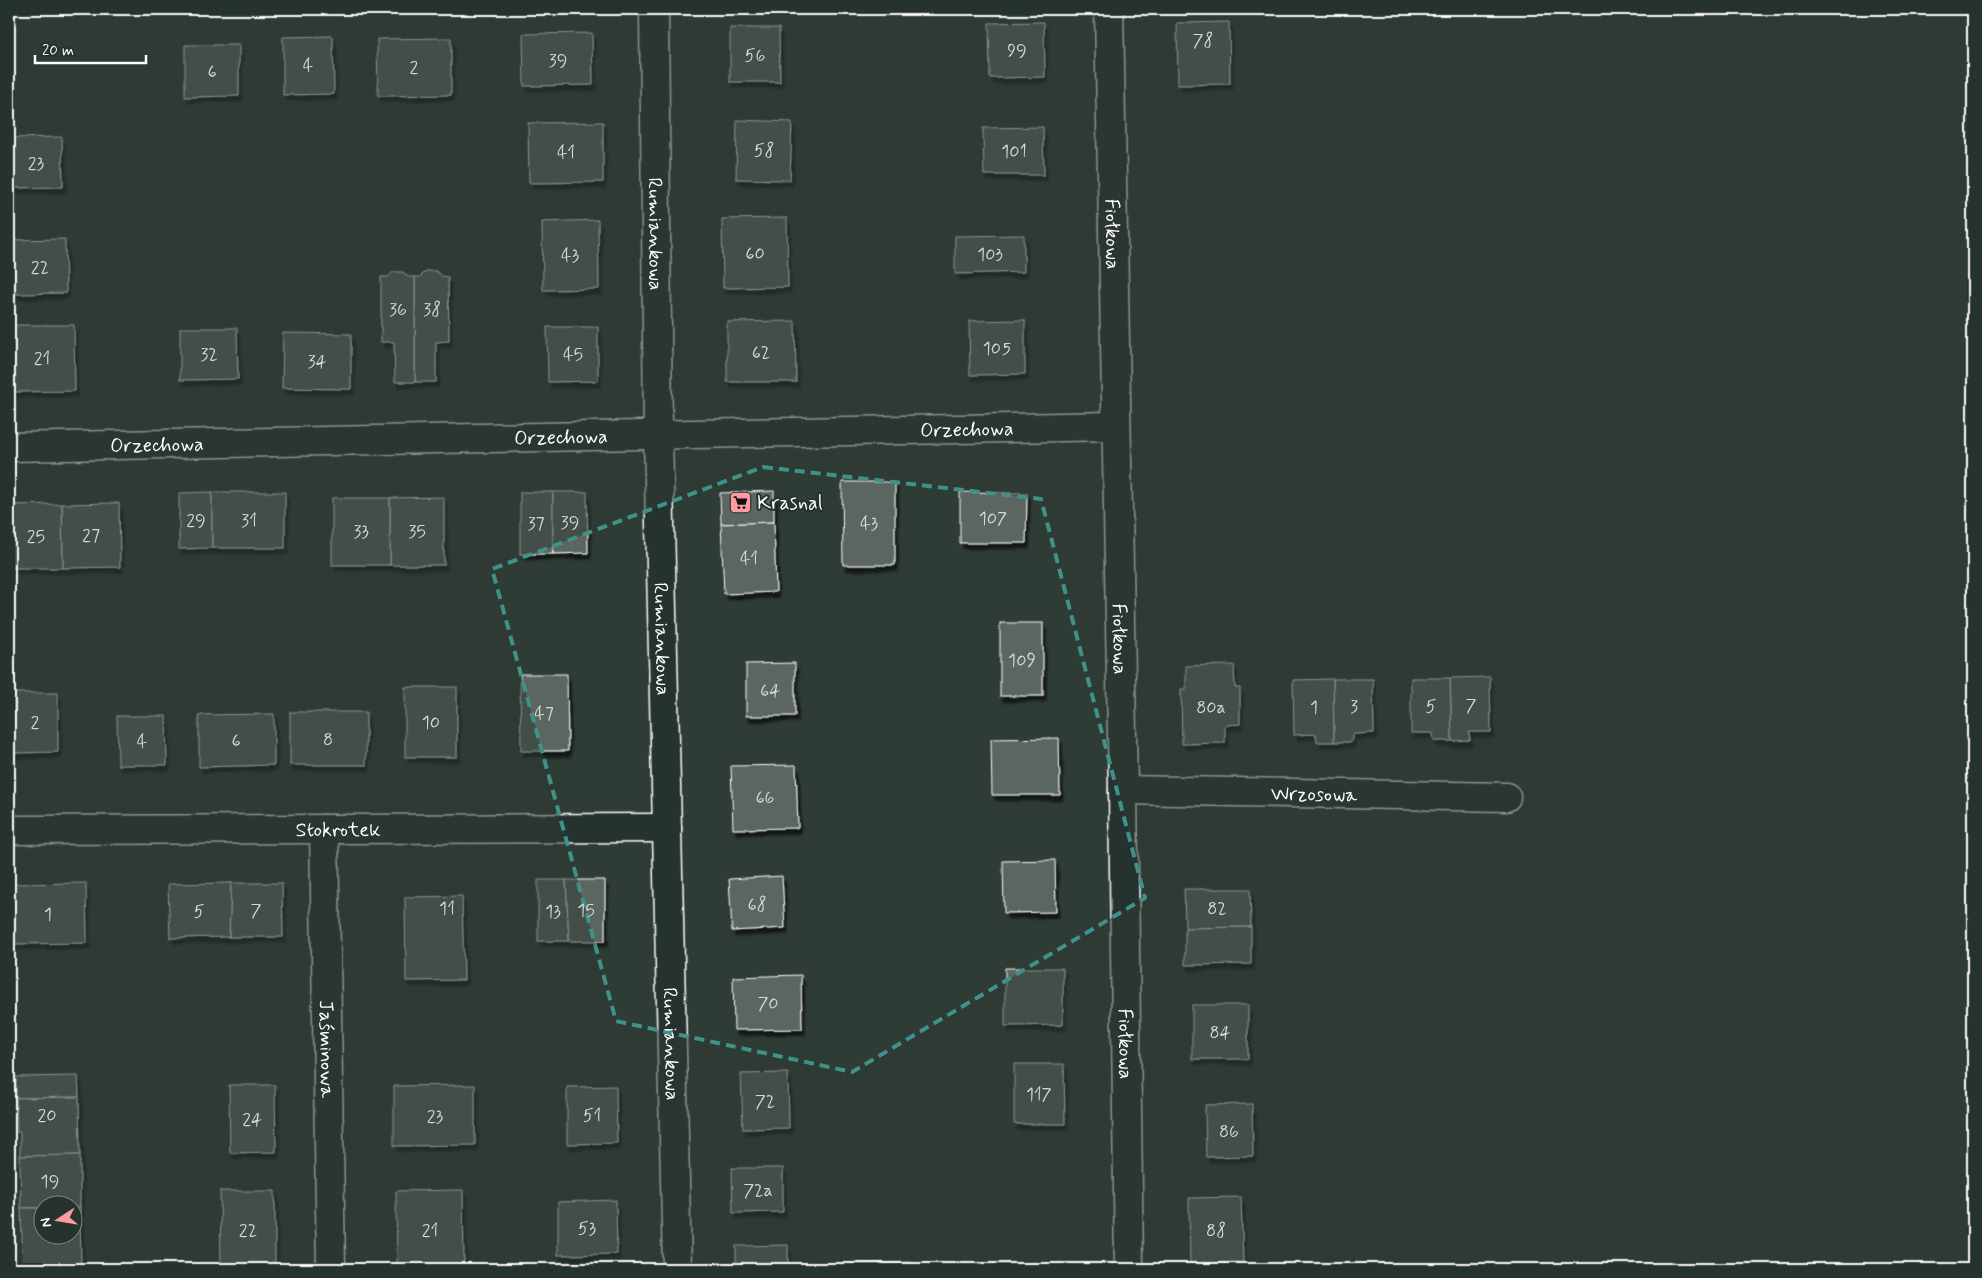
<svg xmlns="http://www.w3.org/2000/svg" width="1982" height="1278" viewBox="0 0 1982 1278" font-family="Mynerve,sans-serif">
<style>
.building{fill:#5b6661;stroke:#fff;filter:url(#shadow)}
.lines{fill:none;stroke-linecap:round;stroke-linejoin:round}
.street-casing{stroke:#fff;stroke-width:31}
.street{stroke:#26332d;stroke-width:28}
.marked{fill:none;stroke:#3f918b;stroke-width:4;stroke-dasharray:10 6;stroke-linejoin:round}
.labels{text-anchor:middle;stroke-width:4;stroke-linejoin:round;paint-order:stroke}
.number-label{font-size:18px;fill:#d6d9d8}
.street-label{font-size:20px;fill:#fff;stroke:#26332d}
.poi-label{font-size:20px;fill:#fff;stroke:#26332d;text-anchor:start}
</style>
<defs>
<filter id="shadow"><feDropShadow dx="3" dy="5.5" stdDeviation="1" flood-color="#0009"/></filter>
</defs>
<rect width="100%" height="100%" fill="#2f3b35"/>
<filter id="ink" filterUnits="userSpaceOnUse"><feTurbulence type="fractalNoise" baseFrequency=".02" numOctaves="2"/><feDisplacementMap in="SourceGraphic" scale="10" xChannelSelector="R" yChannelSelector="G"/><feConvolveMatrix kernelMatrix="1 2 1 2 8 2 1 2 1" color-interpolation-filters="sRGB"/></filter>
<g filter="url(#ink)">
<g class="building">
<polygon points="1044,22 1045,77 990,78 989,23"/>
<polygon points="1229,22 1230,84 1178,85 1177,23"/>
<polygon points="730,28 779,28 780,82 730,82"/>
<polygon points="592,33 593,85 524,86 523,34"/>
<polygon points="333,36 334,94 283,95 283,37"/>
<polygon points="451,38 451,95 378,96 377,39"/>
<polygon points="185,45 239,45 239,96 185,97"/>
<polygon points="737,120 792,122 790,180 736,179"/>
<polygon points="603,122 603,182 529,183 528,123"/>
<polygon points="1043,127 1044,175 984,175 983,128"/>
<polygon points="62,137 63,187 9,188 9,138"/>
<polygon points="787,218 788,287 723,288 722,219"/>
<polygon points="598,220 599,289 543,290 542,222"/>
<polygon points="1024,235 1024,272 955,274 955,236"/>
<polygon points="65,239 66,293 15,294 14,240"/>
<polygon points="426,271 436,271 442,276 448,277 449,341 436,342 436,382 415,382 415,277 420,277"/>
<polygon points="393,272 403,272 408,277 415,277 415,382 395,382 394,342 381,342 381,277 388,277"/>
<polygon points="1025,320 1025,374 970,375 969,321"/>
<polygon points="795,321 796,382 727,382 727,322"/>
<polygon points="9,325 74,325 75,391 10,392"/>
<polygon points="547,327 598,327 598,381 548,382"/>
<polygon points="180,328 237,328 238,379 180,380"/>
<polygon points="283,333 351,334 351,389 282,388"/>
<polygon points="842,482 895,482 895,565 843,565"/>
<polygon points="774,491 774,522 721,524 720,493"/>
<polygon points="212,492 212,548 179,549 179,493"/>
<rect x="212" y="492" width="73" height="56"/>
<rect x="520" y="492" width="33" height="62"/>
<polygon points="553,492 587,492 588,553 553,554"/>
<polygon points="960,492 1027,493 1026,543 960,543"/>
<polygon points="444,497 444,565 390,565 390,498"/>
<rect x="332" y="498" width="58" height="67"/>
<polygon points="119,503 120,567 63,568 62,504"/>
<polygon points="62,504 63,568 9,568 9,505"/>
<polygon points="774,522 776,592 724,594 721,524"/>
<rect x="1000" y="623" width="43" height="73"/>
<polygon points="795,663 795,716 746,716 746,664"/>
<polygon points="1234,665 1235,688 1240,688 1240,724 1225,725 1225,743 1182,744 1181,689 1186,689 1186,666"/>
<polygon points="520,674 567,674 568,751 521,751"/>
<polygon points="1490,677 1491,732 1469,732 1470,740 1452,741 1450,678"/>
<polygon points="1411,678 1450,678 1452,741 1434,741 1433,733 1411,733"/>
<polygon points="1333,679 1373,679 1374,733 1352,734 1352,742 1334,742"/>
<polygon points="1333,679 1334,742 1317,742 1316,734 1294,735 1293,680"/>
<rect x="405" y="687" width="52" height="70"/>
<polygon points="13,693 58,693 58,752 13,753"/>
<rect x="290" y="712" width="76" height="53"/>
<polygon points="274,714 274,765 199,767 199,715"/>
<polygon points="117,716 166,716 167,765 118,765"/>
<polygon points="1059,738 1060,795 992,795 991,739"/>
<polygon points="796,765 798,828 733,829 731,766"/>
<polygon points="1055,860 1056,912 1004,913 1003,861"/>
<polygon points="782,876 785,928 732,931 729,879"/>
<polygon points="538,880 566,880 569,941 538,941"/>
<polygon points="566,880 605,880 605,941 569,941"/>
<polygon points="86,883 87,943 9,944 9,884"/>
<polygon points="231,883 282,883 283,937 229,937"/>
<polygon points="231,883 229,937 170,938 168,884"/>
<polygon points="1184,889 1250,889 1251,927 1185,928"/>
<polygon points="462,896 464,980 406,981 405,897"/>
<polygon points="1251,927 1251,964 1185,965 1185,928"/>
<polygon points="1005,968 1063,968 1063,1025 1005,1026"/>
<polygon points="801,975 802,1029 734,1030 733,977"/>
<rect x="1192" y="1005" width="56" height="54"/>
<polygon points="1014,1064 1064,1064 1065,1124 1014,1124"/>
<polygon points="788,1073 789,1128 743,1129 741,1074"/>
<polygon points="78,1076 79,1097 16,1098 16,1077"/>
<polygon points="229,1085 275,1085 276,1152 230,1153"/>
<polygon points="475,1085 475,1145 394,1146 394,1086"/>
<polygon points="616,1086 617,1143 567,1144 567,1087"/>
<polygon points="79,1097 80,1155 20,1156 20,1132 17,1132 16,1098"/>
<polygon points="1252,1104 1253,1156 1206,1157 1205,1105"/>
<polygon points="80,1155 80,1207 42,1206 42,1208 21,1208 20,1156"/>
<polygon points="732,1168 783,1168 783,1212 733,1213"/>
<polygon points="463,1190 464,1269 397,1269 396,1191"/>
<polygon points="220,1191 275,1191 275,1269 221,1269"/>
<polygon points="1241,1197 1243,1262 1190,1264 1189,1198"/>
<polygon points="616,1200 617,1254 558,1255 558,1202"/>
<polygon points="72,1207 80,1207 81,1269 23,1269 21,1208 42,1208 42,1236 72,1236"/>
<polygon points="788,1245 788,1269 736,1269 736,1246"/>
<polygon points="911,1262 911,1269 851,1269 850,1264"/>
<polygon points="1015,1265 1015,1269 963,1269 963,1266"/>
<rect x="1015" y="1265" width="62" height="4"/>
</g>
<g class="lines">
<defs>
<g id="street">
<path id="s1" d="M 654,9 L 658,435 L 677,1269"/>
<path id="s2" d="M 1109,9 L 1123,790 L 1129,1269"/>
<path id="s3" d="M 9,447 L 1115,426"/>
<path id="s4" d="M 1123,790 L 1506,797"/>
<path id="s5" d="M 324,829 L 331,1269"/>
<path id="s6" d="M 9,830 L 667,828"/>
</g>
</defs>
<use href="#street" class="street-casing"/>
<use href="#street" class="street"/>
</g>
</g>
<path d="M0 0H1982V1278H0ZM 763,467 L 1041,499 L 1145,898 L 852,1072 L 616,1021 L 492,569 Z" fill="#2f3b35" fill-opacity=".55" fill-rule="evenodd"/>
<path class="marked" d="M 763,467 L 1041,499 L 1145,898 L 852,1072 L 616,1021 L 492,569 Z"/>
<defs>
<symbol id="supermarket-square" viewBox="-11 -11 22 22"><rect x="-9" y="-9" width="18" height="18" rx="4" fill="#ff9aa2" stroke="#26332d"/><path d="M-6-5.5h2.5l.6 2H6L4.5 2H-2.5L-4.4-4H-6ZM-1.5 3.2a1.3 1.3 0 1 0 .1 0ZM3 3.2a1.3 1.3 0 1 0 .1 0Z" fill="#111"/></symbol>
</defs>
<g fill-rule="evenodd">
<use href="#supermarket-square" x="728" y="490" width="25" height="25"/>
</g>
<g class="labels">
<g class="number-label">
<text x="1203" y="46">78</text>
<text x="1017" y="56">99</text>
<text x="755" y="61">56</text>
<text x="558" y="66">39</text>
<text x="308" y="71">4</text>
<text x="414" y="73">2</text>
<text x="212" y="77">6</text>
<text x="764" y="156">58</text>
<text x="1014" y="157">101</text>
<text x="566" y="158">41</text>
<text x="36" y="169">23</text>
<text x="755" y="259">60</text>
<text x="990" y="260">103</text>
<text x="570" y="261">43</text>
<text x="40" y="273">22</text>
<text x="398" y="315">36</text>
<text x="432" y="315">38</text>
<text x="997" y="354">105</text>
<text x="761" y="358">62</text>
<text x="209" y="360">32</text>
<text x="573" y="360">45</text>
<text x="42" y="364">21</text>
<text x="317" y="367">34</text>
<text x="993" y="524">107</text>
<text x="196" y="526">29</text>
<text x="249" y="526">31</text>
<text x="570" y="528">39</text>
<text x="536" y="529">37</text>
<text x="869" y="529">43</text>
<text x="361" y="537">33</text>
<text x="417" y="537">35</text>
<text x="91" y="541">27</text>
<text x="36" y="542">25</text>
<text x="749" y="564">41</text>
<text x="1022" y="666">109</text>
<text x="770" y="696">64</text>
<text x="1471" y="711">7</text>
<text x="1354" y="712">3</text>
<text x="1431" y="712">5</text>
<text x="1211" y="713">80a</text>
<text x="1314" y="713">1</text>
<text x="544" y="719">47</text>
<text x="35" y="728">2</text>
<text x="431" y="728">10</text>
<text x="328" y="745">8</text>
<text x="236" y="746">6</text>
<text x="142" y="747">4</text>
<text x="765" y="803">66</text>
<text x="757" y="910">68</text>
<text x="447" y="914">11</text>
<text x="1217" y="914">82</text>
<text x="256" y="916">7</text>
<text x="586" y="916">15</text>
<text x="199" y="917">5</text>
<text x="553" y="917">13</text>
<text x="48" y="920">1</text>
<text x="768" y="1009">70</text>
<text x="1220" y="1038">84</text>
<text x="1039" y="1100">117</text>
<text x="765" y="1107">72</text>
<text x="47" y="1121">20</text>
<text x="592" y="1121">51</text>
<text x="435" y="1122">23</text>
<text x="252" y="1125">24</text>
<text x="1229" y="1137">86</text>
<text x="50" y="1187">19</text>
<text x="758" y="1196">72a</text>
<text x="587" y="1234">53</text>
<text x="248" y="1236">22</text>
<text x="430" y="1236">21</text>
<text x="1216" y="1236">88</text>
</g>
<g class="street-label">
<text dy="7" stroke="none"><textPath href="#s1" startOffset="225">Rumiankowa</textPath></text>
<text dy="7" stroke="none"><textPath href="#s2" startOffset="225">Fiołkowa</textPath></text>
<text dy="7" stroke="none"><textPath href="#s3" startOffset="958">Orzechowa</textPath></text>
<text dy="7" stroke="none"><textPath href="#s3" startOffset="552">Orzechowa</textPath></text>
<text dy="7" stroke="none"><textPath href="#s3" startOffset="148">Orzechowa</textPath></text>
<text dy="7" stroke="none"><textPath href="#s1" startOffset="630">Rumiankowa</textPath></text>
<text dy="7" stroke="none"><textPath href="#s2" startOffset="630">Fiołkowa</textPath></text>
<text dy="7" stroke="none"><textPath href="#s4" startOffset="191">Wrzosowa</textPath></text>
<text dy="7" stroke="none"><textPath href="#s6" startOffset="329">Stokrotek</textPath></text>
<text dy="7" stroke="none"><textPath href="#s1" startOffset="1035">Rumiankowa</textPath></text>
<text dy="7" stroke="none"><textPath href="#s2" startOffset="1035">Fiołkowa</textPath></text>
<text dy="7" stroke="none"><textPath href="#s5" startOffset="220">Jaśminowa</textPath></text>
</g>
<g class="poi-label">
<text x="757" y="509">Krasnal</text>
</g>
</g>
<rect width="1982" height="1278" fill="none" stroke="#26332d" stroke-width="30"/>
<rect x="15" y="15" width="1952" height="1248" fill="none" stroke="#fff" stroke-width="2" filter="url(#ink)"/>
<g transform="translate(58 1220) rotate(258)"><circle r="24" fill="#26332d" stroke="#7d8581"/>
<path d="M0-4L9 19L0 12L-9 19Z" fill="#ff9aa2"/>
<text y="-8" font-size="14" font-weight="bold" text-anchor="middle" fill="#ffffff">N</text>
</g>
<path d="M35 55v8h111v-8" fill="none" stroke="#ffffff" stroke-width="2.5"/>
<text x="42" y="55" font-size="15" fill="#ffffff" stroke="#26332d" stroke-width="4" paint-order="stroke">20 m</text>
</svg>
